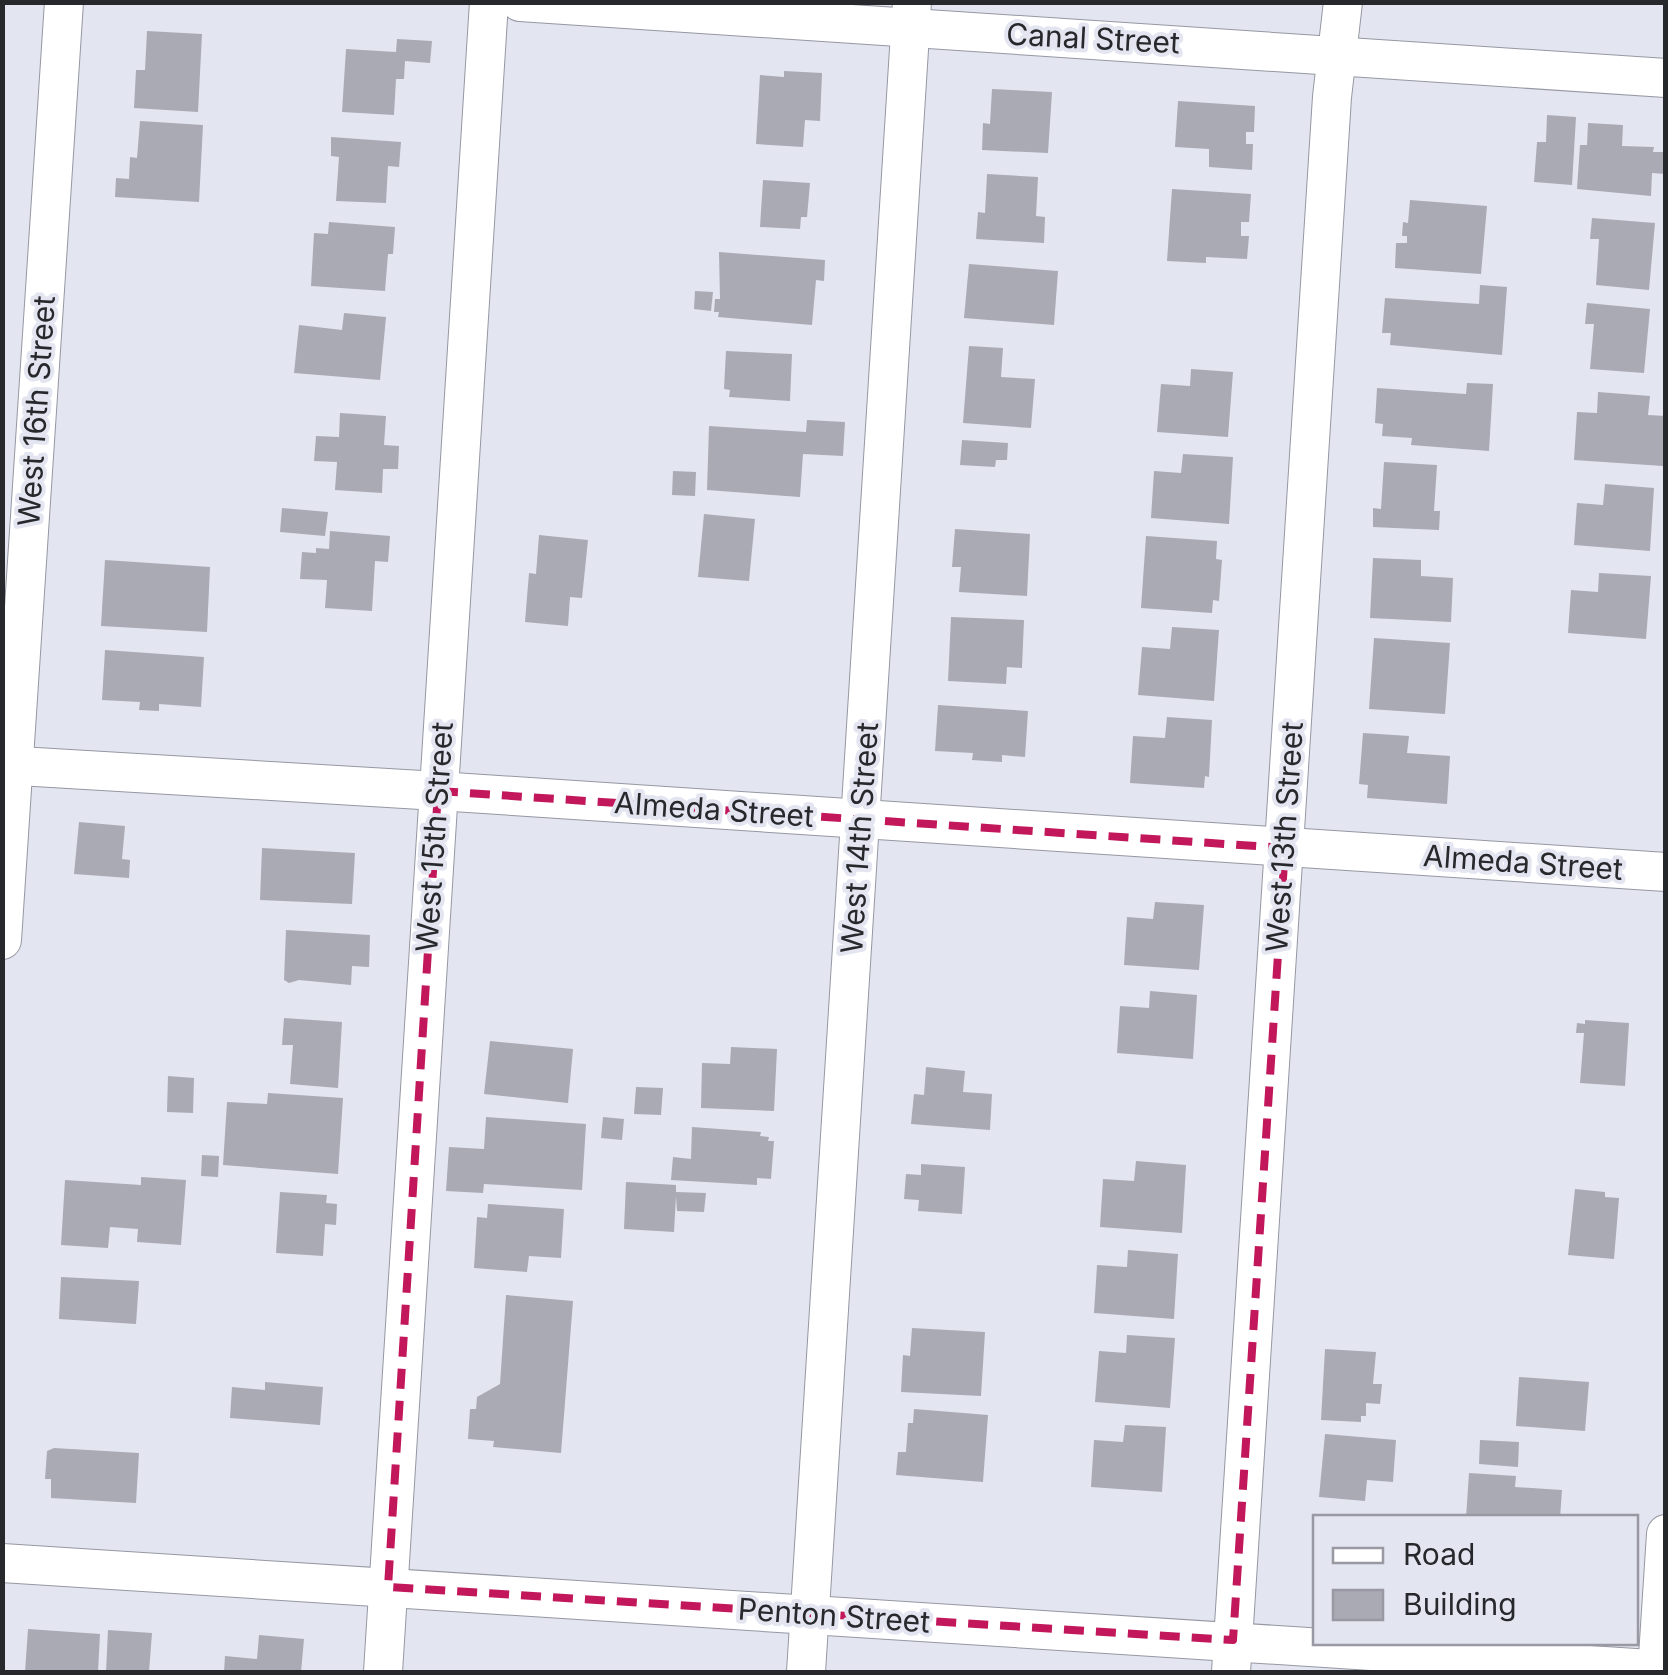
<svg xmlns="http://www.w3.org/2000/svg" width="1668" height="1675" viewBox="0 0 1668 1675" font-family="Inter,sans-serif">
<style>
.building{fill:#aaaab5}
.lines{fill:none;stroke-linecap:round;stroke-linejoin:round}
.minor-casing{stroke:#9598a2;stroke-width:40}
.minor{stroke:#fff;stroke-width:38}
.marked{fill:none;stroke:#c2185b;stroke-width:8;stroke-dasharray:20 12;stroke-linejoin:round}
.labels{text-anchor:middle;stroke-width:8;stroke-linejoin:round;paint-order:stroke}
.street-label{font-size:30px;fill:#27282c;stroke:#e3e5f0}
</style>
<rect width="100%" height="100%" fill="#e3e5f0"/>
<g class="building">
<polygon points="147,31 202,34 198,112 134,108 136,70 145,70"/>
<polygon points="397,39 432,41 430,63 405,61 404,79 396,79 394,115 342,112 346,49 396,52"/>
<polygon points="784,71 822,73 820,121 805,120 803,147 756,144 760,75 784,77"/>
<polygon points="992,89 1052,92 1048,153 982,150 983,123 990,124"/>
<polygon points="1178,101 1255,106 1254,132 1246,132 1246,144 1253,144 1252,170 1209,167 1209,149 1175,147"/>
<polygon points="1547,115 1576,117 1572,185 1534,182 1537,142 1546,142"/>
<polygon points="140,121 203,125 199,202 115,197 116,178 129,179 130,157 137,158"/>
<polygon points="1588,123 1623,125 1622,146 1654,147 1653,152 1666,152 1666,174 1652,173 1651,196 1577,189 1580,145 1587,145"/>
<polygon points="331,137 401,142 399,167 388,166 386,203 336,201 339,157 331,156"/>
<polygon points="987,174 1038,177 1036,216 1045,217 1044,243 976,239 978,212 985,213"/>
<polygon points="763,180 810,183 807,217 801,217 800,229 760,227"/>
<polygon points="1172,189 1251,194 1249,222 1241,222 1241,236 1249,236 1247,259 1206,257 1206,263 1167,261"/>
<polygon points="1410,200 1487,206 1481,274 1395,268 1396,243 1407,243 1407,236 1402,236 1403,222 1408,223"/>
<polygon points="1592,218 1655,223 1649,290 1596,285 1599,239 1590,239"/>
<polygon points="329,222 395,227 393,254 388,254 385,291 311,286 314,233 328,234"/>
<polygon points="719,252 825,260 824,281 816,280 812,325 718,317 719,312 714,312 715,299 720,299"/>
<polygon points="969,264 1058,271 1054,325 964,318"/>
<polygon points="1480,285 1507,287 1502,355 1390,345 1391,333 1382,333 1385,298 1479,304"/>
<polygon points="695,291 713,292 711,311 694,309"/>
<polygon points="1587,303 1650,309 1644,373 1590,369 1594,324 1585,324"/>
<polygon points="344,313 386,317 380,380 294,373 299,325 342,330"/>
<polygon points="969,346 1003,348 1001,377 1035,379 1031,428 963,423"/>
<polygon points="726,351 792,354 790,401 729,397 730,390 724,389"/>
<polygon points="1191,369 1233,372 1228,437 1157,432 1161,384 1190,386"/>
<polygon points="1467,383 1493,384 1489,451 1411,445 1412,438 1382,436 1383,424 1375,423 1377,388 1466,394"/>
<polygon points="1598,392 1650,396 1648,415 1666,416 1663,466 1574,460 1577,412 1597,413"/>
<polygon points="340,413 386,416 384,445 399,446 398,469 383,469 382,493 335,490 337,462 314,461 316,436 339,437"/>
<polygon points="807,420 845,422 843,456 803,454 800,497 707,490 709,426 806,432"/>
<polygon points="962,440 1008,443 1007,460 996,460 995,467 960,465"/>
<polygon points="1183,454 1233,457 1229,524 1151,518 1154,471 1181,473"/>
<polygon points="1384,462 1437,465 1434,511 1440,511 1439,530 1373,527 1373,508 1381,509"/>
<polygon points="673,471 696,472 695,496 672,495"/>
<polygon points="1605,484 1654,488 1650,551 1574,545 1577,503 1603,505"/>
<polygon points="282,508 328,512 325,536 280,532"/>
<polygon points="704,514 755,519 749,581 698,577"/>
<polygon points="955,529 1030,534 1027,596 959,592 961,567 952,567"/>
<polygon points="330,531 390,536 388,562 375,561 372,611 325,608 327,580 300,579 302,552 316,553 316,548 329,549"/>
<polygon points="539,535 588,540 582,598 570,597 568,626 525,622 529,573 536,574"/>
<polygon points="1146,536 1217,541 1216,559 1222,560 1219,601 1213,600 1212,613 1141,608"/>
<polygon points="1373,558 1421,560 1421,576 1453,578 1451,622 1370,618"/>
<polygon points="105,560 210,567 207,632 101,626"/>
<polygon points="1599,573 1651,576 1646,639 1568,633 1571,590 1598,592"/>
<polygon points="951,617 1024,620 1022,668 1007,667 1006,684 948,681"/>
<polygon points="1172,627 1219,630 1214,701 1138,695 1142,647 1170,649"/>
<polygon points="1374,638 1450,643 1445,714 1369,709"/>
<polygon points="105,650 204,657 201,707 159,704 159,711 139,710 140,702 102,700"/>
<polygon points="938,705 1028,711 1025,757 1002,755 1002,762 972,760 973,753 935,751"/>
<polygon points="1167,717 1212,720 1209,777 1205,776 1204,788 1130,783 1133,736 1165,738"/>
<polygon points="1363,733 1409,736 1407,753 1450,756 1447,804 1367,798 1368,785 1359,784"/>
<polygon points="79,822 125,826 122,859 130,860 129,878 74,874"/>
<polygon points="262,848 355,853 352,904 260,900"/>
<polygon points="1155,902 1204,905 1199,970 1124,965 1127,917 1153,919"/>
<polygon points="286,930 370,935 369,967 352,966 351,985 299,980 289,983 284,980"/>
<polygon points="1150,991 1197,995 1193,1059 1117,1053 1120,1006 1149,1008"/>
<polygon points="284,1018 342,1022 338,1088 290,1084 293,1045 282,1045"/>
<polygon points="1585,1020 1629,1023 1625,1086 1580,1083 1584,1033 1576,1033 1577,1023 1585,1024"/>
<polygon points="490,1041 573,1049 568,1103 484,1094"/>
<polygon points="731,1047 777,1049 774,1111 701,1108 702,1063 730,1064"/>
<polygon points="926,1067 965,1071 963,1092 992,1094 990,1130 911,1124 914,1094 924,1095"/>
<polygon points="168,1076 194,1078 193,1113 167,1112"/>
<polygon points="636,1087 663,1088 661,1115 634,1114"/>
<polygon points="268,1093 343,1098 338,1174 223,1165 227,1102 267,1104"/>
<polygon points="486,1117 586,1124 582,1190 484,1184 483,1193 446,1191 449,1147 484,1149"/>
<polygon points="603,1117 624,1119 622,1140 601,1138"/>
<polygon points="692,1127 761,1132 760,1136 769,1137 768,1141 774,1141 771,1179 757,1178 757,1185 671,1180 673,1157 691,1159"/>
<polygon points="202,1155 219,1156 218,1177 201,1176"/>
<polygon points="1136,1161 1186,1165 1182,1233 1100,1227 1103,1179 1134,1181"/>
<polygon points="921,1164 965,1167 962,1214 918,1211 919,1200 904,1199 906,1174 921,1175"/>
<polygon points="141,1177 186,1180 181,1245 137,1242 138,1229 110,1227 108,1248 61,1245 65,1180 141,1185"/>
<polygon points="626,1182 676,1185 676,1192 706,1193 704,1212 677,1211 676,1196 674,1232 624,1229"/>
<polygon points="1575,1189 1605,1192 1605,1197 1619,1198 1614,1259 1568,1255"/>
<polygon points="280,1192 327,1195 326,1203 337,1204 336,1225 325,1224 323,1256 276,1253"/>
<polygon points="488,1204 564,1209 561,1258 529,1256 527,1272 474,1268 477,1217 487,1218"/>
<polygon points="1128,1250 1178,1254 1174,1319 1094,1313 1097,1265 1127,1267"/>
<polygon points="61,1277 139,1281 136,1324 59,1319"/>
<polygon points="506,1295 573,1301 561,1453 493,1447 494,1441 468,1439 470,1409 476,1409 477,1397 500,1384"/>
<polygon points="912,1328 985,1332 981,1396 901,1392 903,1355 910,1356"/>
<polygon points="1127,1335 1175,1338 1170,1408 1095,1402 1099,1351 1126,1353"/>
<polygon points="1325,1349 1376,1352 1373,1384 1382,1384 1380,1404 1366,1403 1366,1416 1361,1416 1361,1422 1321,1420"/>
<polygon points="1519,1377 1589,1382 1585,1431 1516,1426"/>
<polygon points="265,1382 323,1387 320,1425 230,1418 232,1387 265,1390"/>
<polygon points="914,1409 988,1415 983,1482 896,1475 898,1452 906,1452 908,1423 913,1423"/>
<polygon points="1125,1425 1166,1427 1162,1492 1091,1487 1094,1440 1123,1442"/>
<polygon points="1325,1434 1396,1440 1393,1482 1367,1480 1365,1501 1319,1497"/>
<polygon points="1480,1440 1519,1442 1518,1467 1479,1464"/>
<polygon points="54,1448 139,1453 136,1503 51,1498 51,1479 45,1479 47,1451"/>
<polygon points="1469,1473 1516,1476 1515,1487 1562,1490 1560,1518 1466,1518"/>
<polygon points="28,1629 100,1634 98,1672 25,1672"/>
<polygon points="108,1630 152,1633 149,1672 106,1672"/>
<polygon points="259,1635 304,1639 301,1672 224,1672 225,1656 257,1659"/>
</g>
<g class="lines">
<defs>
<g id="minor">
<polyline points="520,2 1666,78"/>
<polyline points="2,765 438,791 1666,872"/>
<polyline points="2,940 64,2"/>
<polyline points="2,1563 1666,1670"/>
<polyline points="383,1672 489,2"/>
<polyline points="806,1672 912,2"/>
<polyline points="1231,1672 1332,97 1343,2"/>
<polyline points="1657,1672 1666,1534"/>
</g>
</defs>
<use href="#minor" class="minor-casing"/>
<use href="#minor" class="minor"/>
</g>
<path class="marked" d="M 438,791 L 1285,848 L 1233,1640 L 388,1587 Z"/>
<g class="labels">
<g class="street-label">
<text transform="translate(1093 39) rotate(3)" y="10">Canal Street</text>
<text transform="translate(37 411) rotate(-86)" y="10">West 16th Street</text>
<text transform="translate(714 810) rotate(4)" y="10">Almeda Street</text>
<text transform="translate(435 837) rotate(-86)" y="10">West 15th Street</text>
<text transform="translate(1285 837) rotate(-86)" y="10">West 13th Street</text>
<text transform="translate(860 838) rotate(-86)" y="10">West 14th Street</text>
<text transform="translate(1523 863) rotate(4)" y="10">Almeda Street</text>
<text transform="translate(834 1616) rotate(4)" y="10">Penton Street</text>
</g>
</g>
<rect width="1668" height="1675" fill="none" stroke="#27282c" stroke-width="10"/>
<rect x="1313" y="1515" width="325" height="130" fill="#e3e5f0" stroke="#9899a2" stroke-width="2.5"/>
<rect x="1333" y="1548" width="50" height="15" fill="#ffffff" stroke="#9899a2" stroke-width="2.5"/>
<text x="1403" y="1565" font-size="30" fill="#27282c">Road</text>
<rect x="1333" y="1590" width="50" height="30" fill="#aaaab5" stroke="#9899a2" stroke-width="2.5"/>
<text x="1403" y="1615" font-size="30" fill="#27282c">Building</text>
</svg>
